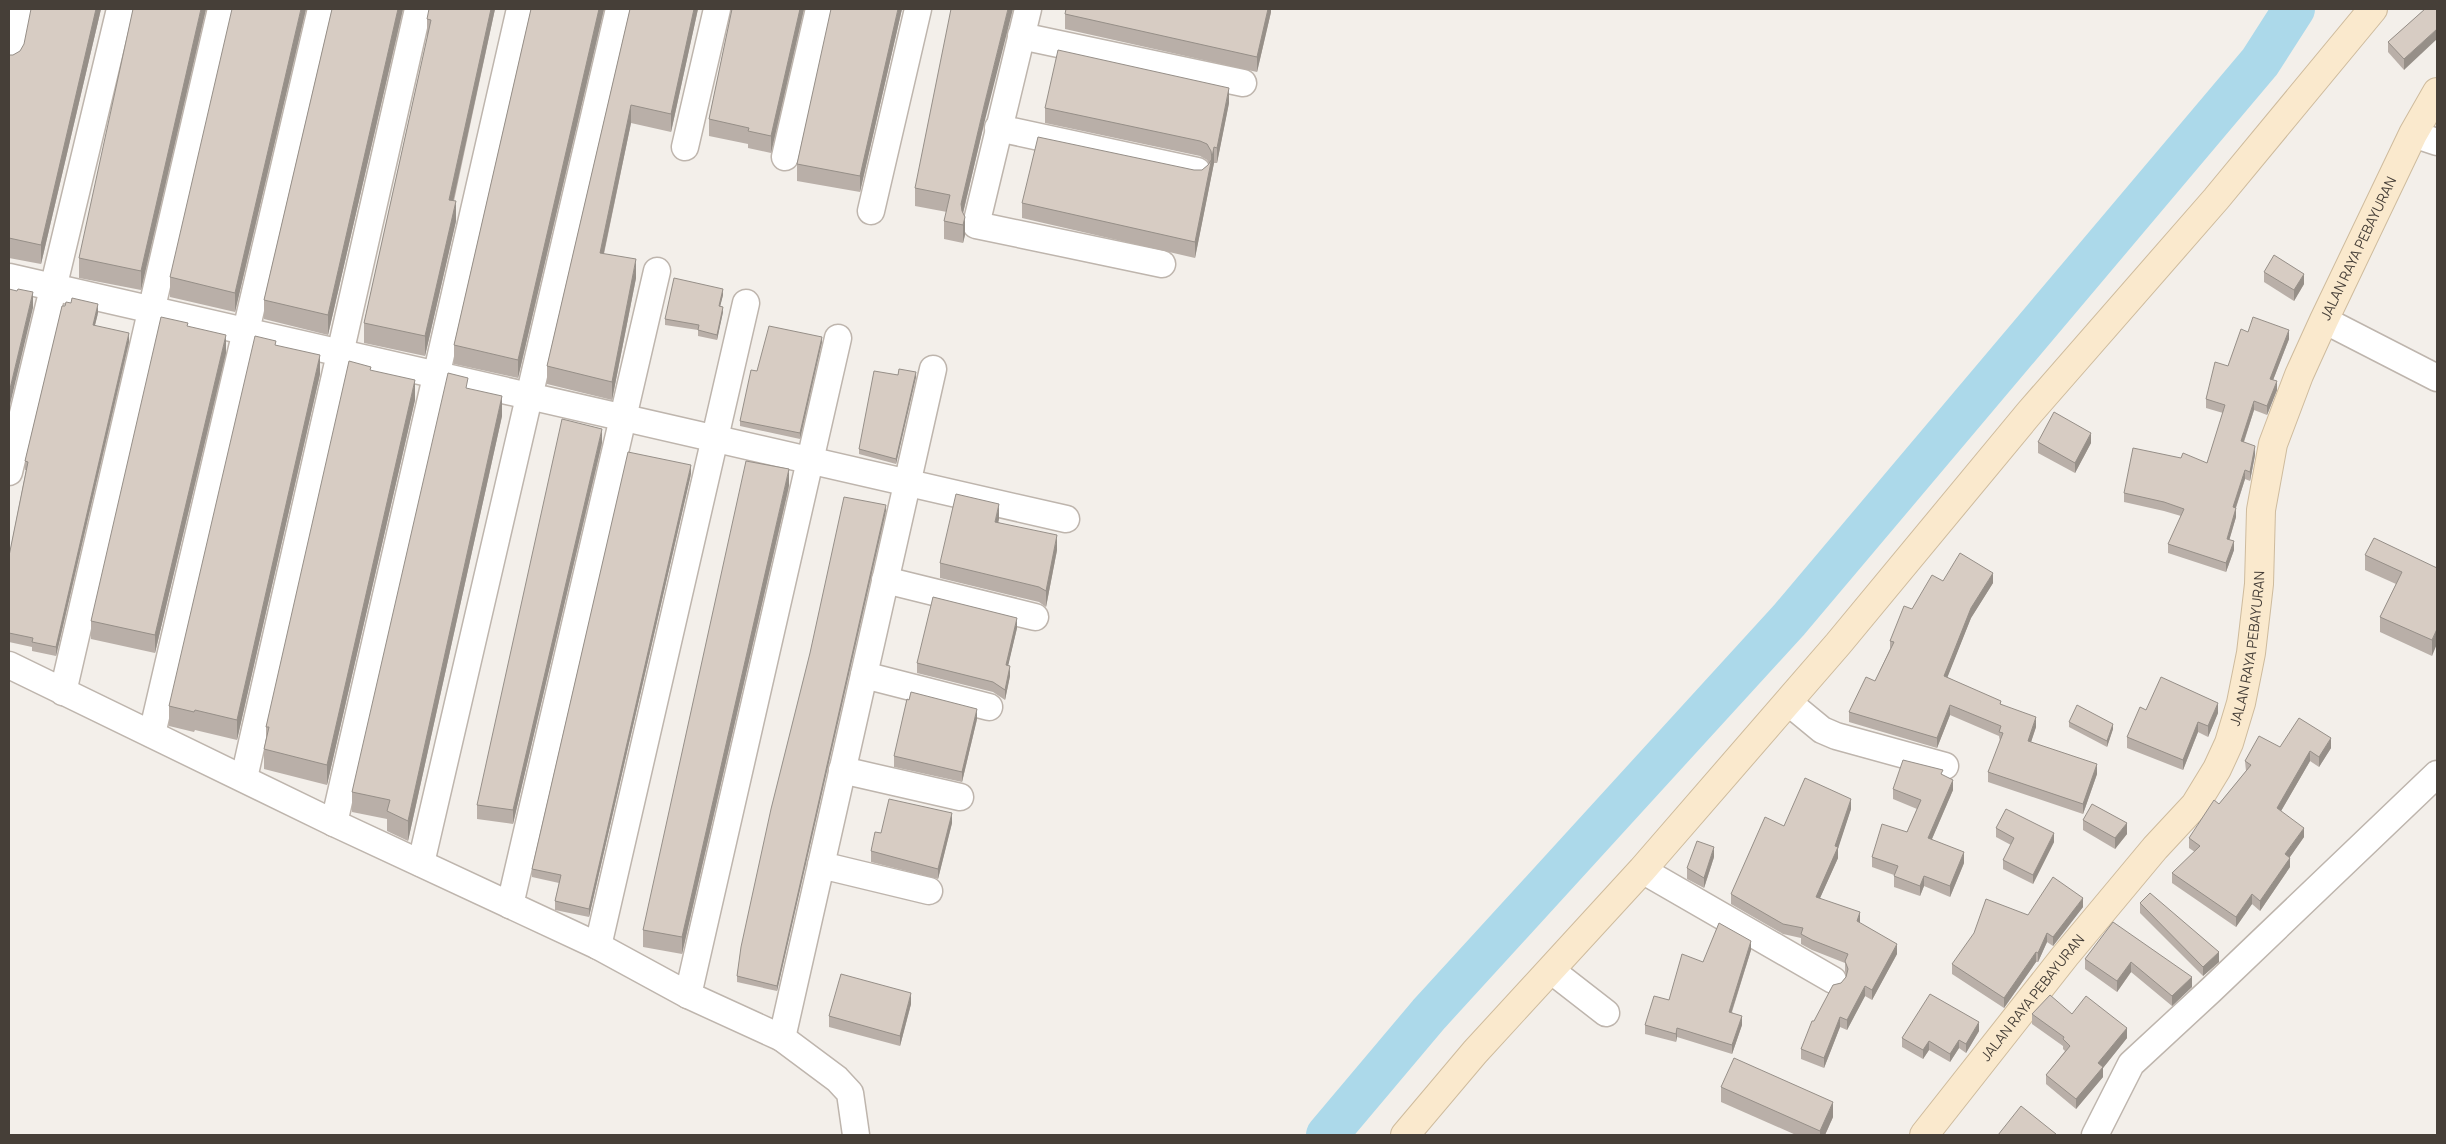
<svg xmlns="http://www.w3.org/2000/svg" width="2446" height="1144" viewBox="0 0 2446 1144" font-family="Manrope,sans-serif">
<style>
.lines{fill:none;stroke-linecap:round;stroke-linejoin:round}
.river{stroke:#acd9ea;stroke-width:42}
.street-casing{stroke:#beb5ad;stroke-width:29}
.secondary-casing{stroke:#cebb9d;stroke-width:30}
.street{stroke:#fff;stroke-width:26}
.secondary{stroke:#fae9cd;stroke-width:28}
.wall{fill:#b9afa8}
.shaded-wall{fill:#968f88}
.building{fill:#d7ccc3;stroke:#968f88}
.labels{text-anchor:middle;stroke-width:4;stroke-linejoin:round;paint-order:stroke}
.street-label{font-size:14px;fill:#463f38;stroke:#fff}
</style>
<rect width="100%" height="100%" fill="#f3efea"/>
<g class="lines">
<polyline class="river" points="1327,1135 1429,1014 1789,620 2260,62 2294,9"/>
<defs>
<g id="street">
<polyline points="1028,9 976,225 1162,264"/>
<polyline points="1021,36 1243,83"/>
<polyline points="9,60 21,9"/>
<polyline points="998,128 1197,171"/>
<polyline points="2413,134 2437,142"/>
<polyline points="685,147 717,9"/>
<polyline points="785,157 819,9"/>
<polyline points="871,211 918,9"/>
<polyline points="9,277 1066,519"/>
<polyline points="2324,320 2437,378"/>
<polyline points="9,472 120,9"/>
<polyline points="885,580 1035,617"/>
<polyline points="9,665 334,823 598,946 688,995 782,1038 837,1079 850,1093 856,1135"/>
<polyline points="864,675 989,707"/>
<polyline points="63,692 221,9"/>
<polyline points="1788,702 1822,730 1836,736 1945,766"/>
<polyline points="152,734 321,9"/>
<polyline points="842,770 960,797"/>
<polyline points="244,778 418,9"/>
<polyline points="334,823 520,9"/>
<polyline points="421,863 619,9"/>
<polyline points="821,865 929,891"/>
<polyline points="1642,870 1833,980"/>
<polyline points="510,905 657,271"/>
<polyline points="598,946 746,303"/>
<polyline points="1552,971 1606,1013"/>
<polyline points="688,995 838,338"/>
<polyline points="782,1038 933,369"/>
<polyline points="2095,1135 2131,1064 2211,990 2437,774"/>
</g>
<g id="secondary">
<polyline points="1405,1135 1475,1052 1642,870 1838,644 2030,412 2216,199 2373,9"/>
<path id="s1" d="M 1924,1135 L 2065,956 L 2155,848 L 2195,805 L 2217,769 L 2229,743 L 2241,703 L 2251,653 L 2259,584 L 2261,510 L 2273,444 L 2299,375 L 2324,320 L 2413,134 L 2437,92"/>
</g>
</defs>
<use href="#street" class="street-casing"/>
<use href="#secondary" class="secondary-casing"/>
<use href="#street" class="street"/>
<use href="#secondary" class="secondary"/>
</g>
<g class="wall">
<polygon points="101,9 41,264 9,258 9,55 13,55"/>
<polygon points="206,9 141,290 79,278 79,258"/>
<polygon points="306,9 235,312 170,297 170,277"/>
<polygon points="332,9 403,9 328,335 264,319 264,300"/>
<polygon points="495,9 454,201 456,221 425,356 364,343 364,323 427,38 427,19"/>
<polygon points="531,9 604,9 518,378 454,364 454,345"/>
<polygon points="630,9 698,9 671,132 631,123 604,254 636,278 612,400 547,384 547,366"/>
<polygon points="732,9 804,9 771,153 748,148 748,144 709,136 709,119"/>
<polygon points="902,9 860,192 797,181 797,164"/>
<polygon points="1271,9 1271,12 1257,72 1065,29 1065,14"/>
<polygon points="2425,9 2404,70 2388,52 2388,42"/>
<polygon points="1229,103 1217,163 1214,163 1195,258 1022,218 1022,203 1194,170 1202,170 1208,165 1209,164 1207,160 1200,156 1045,123 1045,108"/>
<polygon points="984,124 963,214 965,235 963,243 944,239 944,221 947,212 915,206 915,188"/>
<polygon points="2264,272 2304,284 2294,301 2264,282"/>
<polygon points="723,295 720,306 723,312 717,340 698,336 698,330 665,325 665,319"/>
<polygon points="98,313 95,325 129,342 56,656 32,651 32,647 9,642 9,556 26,470 25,470 25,461"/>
<polygon points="188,327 226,353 155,653 91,639 91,621"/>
<polygon points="2248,332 2289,339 2273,380 2277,390 2267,415 2254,410 2244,442 2255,455 2250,481 2245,479 2236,508 2236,517 2229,540 2234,550 2226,572 2168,553 2168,544 2181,516 2164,511 2124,502 2124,493 2181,458 2207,463 2223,413 2206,408 2206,399 2228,366"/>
<polygon points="822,342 800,439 740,426 740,421 757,371"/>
<polygon points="276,345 320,374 237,740 195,730 194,732 169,726 169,706"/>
<polygon points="371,371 415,400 327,785 264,769 264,749 266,738 266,727"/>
<polygon points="898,375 916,377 896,464 859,454 859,449"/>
<polygon points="468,388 502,416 408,841 387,831 387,819 352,812 352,792"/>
<polygon points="2038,442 2091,443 2075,473 2038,453"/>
<polygon points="602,443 513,824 477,819 477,805"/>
<polygon points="691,474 589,917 555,910 555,901 559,883 532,877 532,869"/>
<polygon points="789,486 682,954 643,947 643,930"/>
<polygon points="886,511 777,991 737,982 737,976"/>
<polygon points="999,519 998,522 1057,550 1046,607 1039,602 940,578 940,563"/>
<polygon points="2365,555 2437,568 2432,656 2380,632 2380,617 2396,584 2365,570"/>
<polygon points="1943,581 1993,583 1971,618 1947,677 2001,704 2036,727 2031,742 2097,774 2083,814 1988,782 1988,772 2000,742 1999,736 1950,715 1937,748 1849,722 1849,712 1875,681 1890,649 1890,641 1912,609"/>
<polygon points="1017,628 1008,665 1010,676 1005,700 993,692 917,673 917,663"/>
<polygon points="2146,710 2218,713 2208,737 2198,732 2183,770 2127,748 2127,737"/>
<polygon points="977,719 962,782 894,767 894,756"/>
<polygon points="2069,722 2113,729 2107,747 2069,727"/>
<polygon points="2280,747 2331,748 2319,767 2310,761 2281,811 2304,837 2290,857 2290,867 2260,911 2252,904 2236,927 2172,883 2172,873 2195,852 2189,848 2189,838 2219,804 2246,771 2245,761"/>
<polygon points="1943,775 1953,790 1932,839 1964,863 1950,897 1924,886 1920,896 1894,887 1894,875 1872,867 1872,857 1907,832 1917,809 1893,799 1893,789"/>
<polygon points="1851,809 1838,847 1838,858 1820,898 1860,923 1897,954 1872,1000 1865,996 1847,1030 1840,1027 1824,1068 1801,1059 1801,1049 1814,1021 1841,983 1846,977 1845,971 1845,963 1812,950 1801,944 1801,938 1783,934 1731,904 1731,894 1784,826"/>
<polygon points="2083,820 2127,834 2115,849 2083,830"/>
<polygon points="952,823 938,879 871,862 871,851 881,833"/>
<polygon points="1996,828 2054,842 2033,884 2003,869 2003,860 2011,845 1996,837"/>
<polygon points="1714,857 1704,888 1687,879 1687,868"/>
<polygon points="2140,903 2219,962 2203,976 2140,913"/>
<polygon points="2083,907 2053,946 2047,942 2038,962 2036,962 2004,1008 1952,974 1952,964 2028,915"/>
<polygon points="2113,922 2192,987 2172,1006 2131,972 2117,992 2085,969 2085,959"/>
<polygon points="1751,950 1732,1012 1742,1025 1732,1054 1677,1037 1676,1042 1645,1034 1645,1025 1669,1000 1703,962"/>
<polygon points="911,1004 900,1046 829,1027 829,1016"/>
<polygon points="2032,1014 2072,1014 2127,1038 2103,1068 2103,1077 2076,1109 2046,1084 2046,1075 2065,1051 2063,1049 2063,1046 2032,1024"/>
<polygon points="1979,1031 1966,1053 1959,1048 1950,1062 1929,1050 1923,1059 1902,1047 1902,1038"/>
<polygon points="1721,1087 1833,1117 1825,1135 1796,1135 1721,1102"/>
</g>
<g class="shaded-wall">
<polygon points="96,9 101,9 41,264 41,245"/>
<polygon points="201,9 206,9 141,290 141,271"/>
<polygon points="301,9 306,9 235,312 235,293"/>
<polygon points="398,9 403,9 328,335 328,315"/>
<polygon points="491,9 495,9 449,220 449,200"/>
<polygon points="599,9 604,9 518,378 518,360"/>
<polygon points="694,9 698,9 671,132 671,114"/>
<polygon points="800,9 804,9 771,153 771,136"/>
<polygon points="898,9 902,9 860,192 860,176"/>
<polygon points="1008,9 1013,9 984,124 961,221 961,204 984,106"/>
<polygon points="1268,9 1271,9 1271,12 1257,72 1257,57"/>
<polygon points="2437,29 2437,39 2404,70 2404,59"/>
<polygon points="1229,88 1229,103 1217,163 1217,148"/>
<polygon points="631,105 631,123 600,271 600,253"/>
<polygon points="1214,147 1214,163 1195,258 1195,242"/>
<polygon points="456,201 456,221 425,356 425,336"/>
<polygon points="965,217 965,235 963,243 963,225"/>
<polygon points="636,259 636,278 612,400 612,382"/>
<polygon points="2304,274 2304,284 2294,301 2294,290"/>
<polygon points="723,289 723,295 719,311 719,306"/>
<polygon points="33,292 33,308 9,409 9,393"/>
<polygon points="98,304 98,313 93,333 93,325"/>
<polygon points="723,307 723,312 717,340 717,335"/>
<polygon points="2289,330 2289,339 2270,388 2270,379"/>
<polygon points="129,333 129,342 56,656 56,647"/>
<polygon points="226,335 226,353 155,653 155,635"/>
<polygon points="822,337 822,342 800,439 800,433"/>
<polygon points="320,355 320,374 237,740 237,720"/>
<polygon points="916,372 916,377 896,464 896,459"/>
<polygon points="415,380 415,400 327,785 327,765"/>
<polygon points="2277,381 2277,390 2267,415 2267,406"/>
<polygon points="502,396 502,416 408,841 408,821"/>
<polygon points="2254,401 2254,410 2241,450 2241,441"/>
<polygon points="602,429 602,443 513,824 513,810"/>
<polygon points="2091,433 2091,443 2075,473 2075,463"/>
<polygon points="2255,446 2255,455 2250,481 2250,472"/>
<polygon points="691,465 691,474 589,917 589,909"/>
<polygon points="789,469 789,486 682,954 682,937"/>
<polygon points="2245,470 2245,479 2233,516 2233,507"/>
<polygon points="999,504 999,519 995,537 995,522"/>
<polygon points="886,505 886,511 777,991 777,986"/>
<polygon points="2236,508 2236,517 2227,548 2227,539"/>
<polygon points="1057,535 1057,550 1046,607 1046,591"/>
<polygon points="2234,541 2234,550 2226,572 2226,563"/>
<polygon points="1993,573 1993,583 1971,618 1944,686 1944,676 1971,608"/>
<polygon points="1017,618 1017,628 1006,675 1006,665"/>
<polygon points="2437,629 2437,644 2432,656 2432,640"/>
<polygon points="1010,666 1010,676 1005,700 1005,690"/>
<polygon points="2218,703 2218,713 2208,737 2208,726"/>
<polygon points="1950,705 1950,715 1937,748 1937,738"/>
<polygon points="977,709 977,719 962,782 962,772"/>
<polygon points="2036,717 2036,727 2028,751 2028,741"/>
<polygon points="2198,722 2198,732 2183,770 2183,760"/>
<polygon points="2113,724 2113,729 2107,747 2107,741"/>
<polygon points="2331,738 2331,748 2319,767 2319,757"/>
<polygon points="2310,751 2310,761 2277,818 2277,808"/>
<polygon points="2097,764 2097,774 2083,814 2083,804"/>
<polygon points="1953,780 1953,790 1928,848 1928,838"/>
<polygon points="1851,799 1851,809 1838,849 1838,847 1838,858 1816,907 1816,897 1835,846"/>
<polygon points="952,813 952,823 938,879 938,869"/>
<polygon points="2127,823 2127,834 2115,849 2115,838"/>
<polygon points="2304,828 2304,837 2285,864 2285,854"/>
<polygon points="2054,833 2054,842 2033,884 2033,875"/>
<polygon points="1714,847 1714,857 1704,888 1704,878"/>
<polygon points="1964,852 1964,863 1950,897 1950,886"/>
<polygon points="2290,858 2290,867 2260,911 2260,901"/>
<polygon points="1924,876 1924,886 1920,896 1920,886"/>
<polygon points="2252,894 2252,904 2236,927 2236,917"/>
<polygon points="2083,898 2083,907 2053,946 2053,937"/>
<polygon points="1860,912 1860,922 1857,931 1857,921"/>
<polygon points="2047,933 2047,942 2038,962 2038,953"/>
<polygon points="1751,941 1751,950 1729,1020 1729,1012"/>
<polygon points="1897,944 1897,954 1872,1000 1872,990"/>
<polygon points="2036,952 2036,962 2004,1008 2004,998"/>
<polygon points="2219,952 2219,962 2203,976 2203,967"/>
<polygon points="2131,962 2131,972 2117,992 2117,981"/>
<polygon points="2192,977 2192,987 2172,1006 2172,996"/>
<polygon points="1865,986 1865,996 1847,1030 1847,1020"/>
<polygon points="911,993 911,1004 900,1046 900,1036"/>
<polygon points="1742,1016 1742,1025 1732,1054 1732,1045"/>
<polygon points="1840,1017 1840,1027 1824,1068 1824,1058"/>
<polygon points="1979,1022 1979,1031 1966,1053 1966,1044"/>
<polygon points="1677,1028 1677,1037 1676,1042 1676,1034"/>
<polygon points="2127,1028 2127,1038 2103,1068 2103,1077 2076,1109 2076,1099 2098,1063"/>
<polygon points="1959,1040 1959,1048 1950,1062 1950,1054"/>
<polygon points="1929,1041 1929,1050 1923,1059 1923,1050"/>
<polygon points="1833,1102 1833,1117 1825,1135 1820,1135 1820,1131"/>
</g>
<g class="building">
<polygon points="31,9 96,9 41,245 9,238 9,55 13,55 20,51 24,44"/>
<polygon points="133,9 201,9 141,271 79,258"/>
<polygon points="232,9 301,9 235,293 170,277"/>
<polygon points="332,9 398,9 328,315 264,300"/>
<polygon points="429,9 491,9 449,200 456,201 425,336 364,323 431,20 427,19"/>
<polygon points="531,9 599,9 518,360 454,345"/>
<polygon points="630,9 694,9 671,114 631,105 600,253 636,259 612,382 547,366"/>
<polygon points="732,9 800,9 771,136 748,131 749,128 709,119"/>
<polygon points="831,9 898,9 860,176 797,164"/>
<polygon points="951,9 1008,9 984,106 961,204 962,211 965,217 963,225 944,221 950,195 915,188"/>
<polygon points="1066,9 1268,9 1257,57 1065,14"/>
<polygon points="2425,9 2437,9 2437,29 2404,59 2388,42"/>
<polygon points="1058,50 1229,88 1217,148 1214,147 1195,242 1022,203 1038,137 1194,170 1202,170 1208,165 1212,159 1211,151 1207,144 1200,141 1045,108"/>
<polygon points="2274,255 2304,274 2294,290 2264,272"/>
<polygon points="674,278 723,289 719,306 723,307 717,335 698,330 699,325 665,319"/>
<polygon points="9,289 17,291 18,289 33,292 9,393"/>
<polygon points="72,298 98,304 93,325 129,333 56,647 32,642 33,638 9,633 9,556 28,462 25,461 62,306 65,306 66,302 71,303"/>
<polygon points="161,317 188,323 187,326 226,335 155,635 91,621"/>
<polygon points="2253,317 2289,330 2270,379 2277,381 2267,406 2254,401 2241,441 2255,446 2250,472 2245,470 2233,507 2236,508 2227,539 2234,541 2226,563 2168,544 2184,509 2164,502 2124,493 2133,448 2181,458 2183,453 2207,463 2225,405 2206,399 2215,362 2228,366 2241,329 2248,332"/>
<polygon points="769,326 822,337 800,433 740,421 751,370 757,371"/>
<polygon points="255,336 276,341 275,345 320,355 237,720 195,710 194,712 169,706"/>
<polygon points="349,361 371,367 370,370 415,380 327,765 264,749 269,727 266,727"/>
<polygon points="899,369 916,372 896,459 859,449 874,371 898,375"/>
<polygon points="448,373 468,378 466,388 502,396 408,821 387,811 390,800 352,792"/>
<polygon points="2054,412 2091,433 2075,463 2038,442"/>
<polygon points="562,419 602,429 513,810 477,805"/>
<polygon points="628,452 691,465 589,909 555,901 561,875 532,869"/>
<polygon points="746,461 789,469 682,937 643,930"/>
<polygon points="956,494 999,504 995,522 1057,535 1046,591 1039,587 940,563"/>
<polygon points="844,497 886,505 777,986 737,976 741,947 771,809 810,653"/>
<polygon points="2374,538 2437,568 2437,629 2432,640 2380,617 2402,572 2365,555"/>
<polygon points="1960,553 1993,573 1971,608 1944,676 2001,701 2000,704 2036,717 2028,741 2097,764 2083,804 1988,772 2003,733 1999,732 2001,726 1950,705 1937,738 1849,712 1866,677 1875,681 1894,642 1890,641 1904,606 1912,609 1932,575 1943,581"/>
<polygon points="933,597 1017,618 1006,665 1010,666 1005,690 993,682 917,663"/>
<polygon points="2161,677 2218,703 2208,726 2198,722 2183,760 2127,737 2140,707 2146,710"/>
<polygon points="911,692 977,709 962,772 894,756 907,699 909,700"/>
<polygon points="2077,705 2113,724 2107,741 2069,722"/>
<polygon points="2299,718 2331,738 2319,757 2310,751 2277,808 2304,828 2285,854 2290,858 2260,901 2252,894 2236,917 2172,873 2200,846 2189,838 2214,800 2219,804 2251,765 2245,761 2259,736 2280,747"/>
<polygon points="1903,760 1943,770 1941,774 1953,780 1928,838 1964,852 1950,886 1924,876 1920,886 1894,876 1898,866 1872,857 1882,824 1907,832 1921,800 1893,789"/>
<polygon points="1805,778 1851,799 1835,846 1838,847 1816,897 1860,912 1857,921 1897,944 1872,990 1865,986 1847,1020 1840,1017 1824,1058 1801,1049 1812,1021 1814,1021 1833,985 1841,983 1846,977 1848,969 1845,961 1848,954 1812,940 1801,934 1803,928 1783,924 1731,894 1765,817 1784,826"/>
<polygon points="889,799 952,813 938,869 871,851 875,832 881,833"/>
<polygon points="2092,804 2127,823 2115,838 2083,820"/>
<polygon points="2006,809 2054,833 2033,875 2003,860 2014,838 1996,828"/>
<polygon points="1697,841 1714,847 1704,878 1687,868"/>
<polygon points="2053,877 2083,898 2053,937 2047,933 2038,953 2036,952 2004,998 1952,964 1974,933 1986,899 2028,915"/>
<polygon points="2150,893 2219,952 2203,967 2140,903"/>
<polygon points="2113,922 2192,977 2172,996 2131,962 2117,981 2085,959"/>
<polygon points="1719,923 1751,941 1729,1012 1742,1016 1732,1045 1677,1028 1676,1034 1645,1025 1654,996 1669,1000 1682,954 1703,962"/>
<polygon points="841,974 911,993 900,1036 829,1016"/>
<polygon points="1930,994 1979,1022 1966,1044 1959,1040 1950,1054 1929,1041 1923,1050 1902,1038"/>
<polygon points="2050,995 2072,1014 2086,996 2127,1028 2098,1063 2103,1067 2076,1099 2046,1075 2070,1046 2063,1039 2064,1037 2032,1014"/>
<polygon points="1734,1058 1833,1102 1820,1131 1721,1087"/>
<polygon points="2021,1106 2056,1134 2055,1135 1998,1135"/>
</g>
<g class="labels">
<g class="street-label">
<text dy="5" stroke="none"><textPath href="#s1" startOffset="1015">JALAN RAYA PEBAYURAN</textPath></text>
<text dy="5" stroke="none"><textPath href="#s1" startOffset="595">JALAN RAYA PEBAYURAN</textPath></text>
<text dy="5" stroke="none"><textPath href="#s1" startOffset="175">JALAN RAYA PEBAYURAN</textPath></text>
</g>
</g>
<rect width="2446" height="1144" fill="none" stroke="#463f38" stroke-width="20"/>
</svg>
